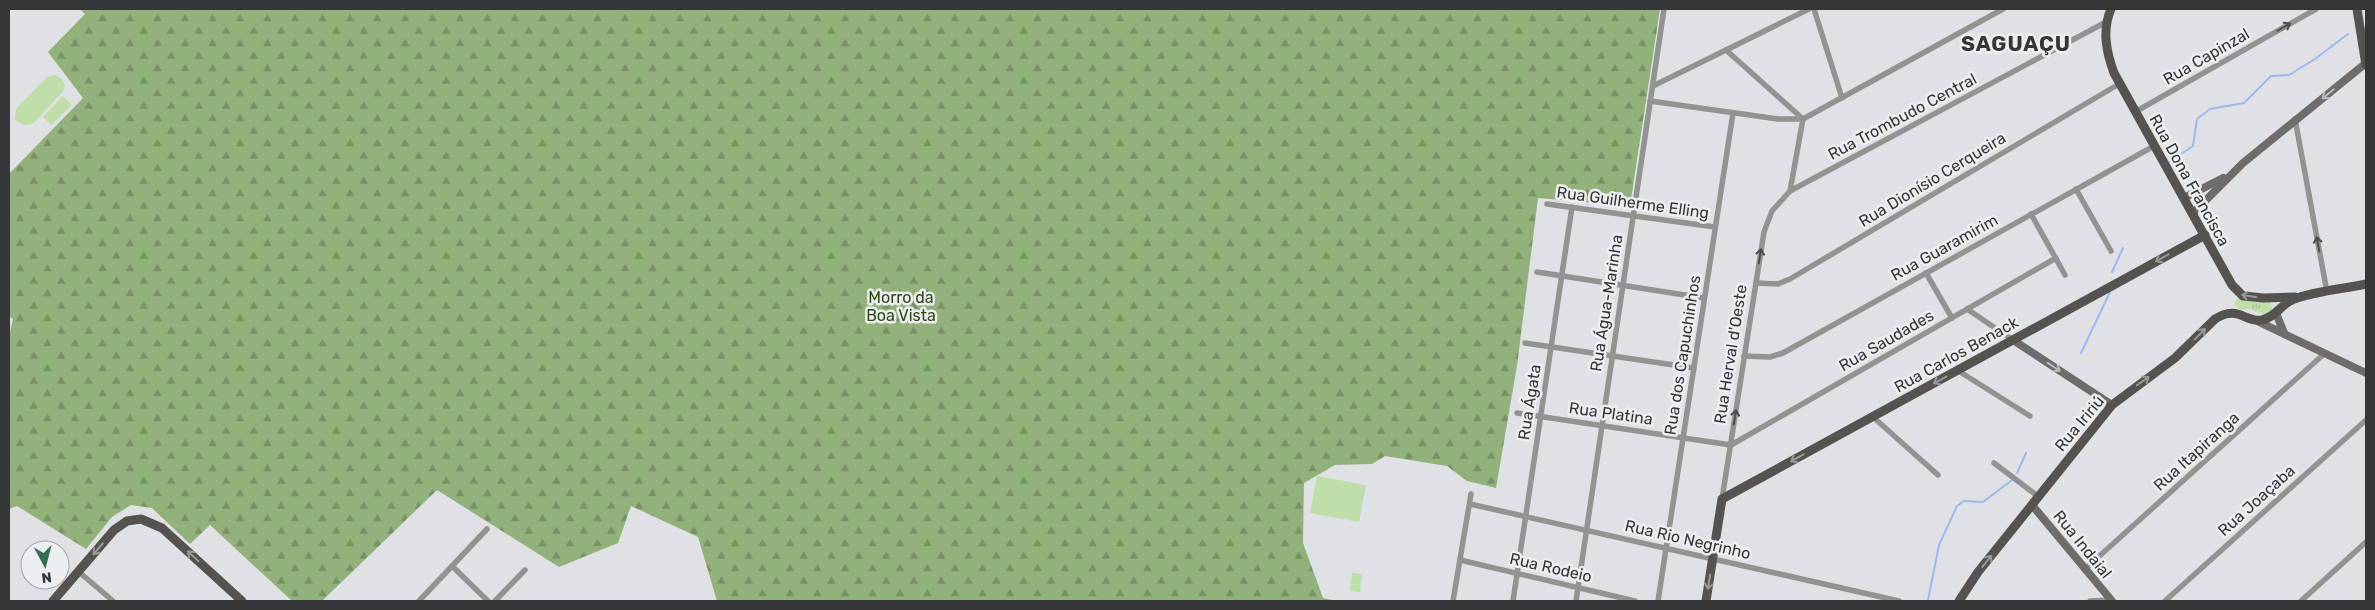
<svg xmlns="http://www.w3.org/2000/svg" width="2375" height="610" viewBox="0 0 2375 610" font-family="Rubik,sans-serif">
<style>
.grass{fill:url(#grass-tufts)}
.forest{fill:url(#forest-firs)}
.pitch{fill:#bedfa9}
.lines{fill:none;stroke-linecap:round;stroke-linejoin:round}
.stream{stroke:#9cbaef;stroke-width:2}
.street{stroke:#939391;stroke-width:5.5}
.secondary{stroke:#6e6d6b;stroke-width:8}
.primary{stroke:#545350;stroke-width:9}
.oneway{stroke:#4c4d4e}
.oneway2{stroke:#bababc}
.oneway3{stroke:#999}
.labels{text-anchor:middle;stroke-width:5;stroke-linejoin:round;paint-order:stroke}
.street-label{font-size:16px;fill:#353637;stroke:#edeef2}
.park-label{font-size:16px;fill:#2c4a11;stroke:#edeef2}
.district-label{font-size:21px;font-weight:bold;letter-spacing:1px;fill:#353637;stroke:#edeef2}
</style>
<defs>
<pattern id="grass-tufts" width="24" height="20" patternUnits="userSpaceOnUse" patternTransform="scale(1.25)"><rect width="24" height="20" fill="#bedfa9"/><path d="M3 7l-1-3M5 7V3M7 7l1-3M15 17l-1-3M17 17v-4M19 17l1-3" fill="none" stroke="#a4c092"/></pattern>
<pattern id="forest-firs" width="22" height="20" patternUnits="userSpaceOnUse" patternTransform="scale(1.25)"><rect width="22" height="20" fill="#92b27c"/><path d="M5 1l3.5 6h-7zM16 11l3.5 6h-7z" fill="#789266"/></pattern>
</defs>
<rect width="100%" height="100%" fill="#e0e1e4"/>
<polygon class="grass" points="2239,297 2270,302 2273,310 2266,315 2249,309 2240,310 2234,303"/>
<polygon class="forest" points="80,9 1660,9 1630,206 1538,198 1517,366 1496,488 1467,481 1447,466 1385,456 1372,464 1335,465 1304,483 1303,543 1323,598 1336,601 717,601 698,537 631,506 618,543 559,567 437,490 322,601 292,601 210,525 190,544 152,508 131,505 112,517 86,549 17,506 9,509 9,336 13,319 9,316 9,174 83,98 48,52 85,14"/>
<g class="pitch">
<path d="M 54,75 C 61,77 66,82 64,90 L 34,123 C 26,126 22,125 15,120 L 16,109 L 47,77 Z"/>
<polygon points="63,96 72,105 51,125 43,117"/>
<polygon points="1317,476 1366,485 1359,522 1310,513"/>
<polygon points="1352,573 1362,574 1360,592 1350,591"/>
</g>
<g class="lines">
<g class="stream">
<polyline points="2169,162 2193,146 2197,119 2210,109 2244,103 2271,76 2289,75 2315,59 2348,34"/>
<polyline points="2112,272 2123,248"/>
<polyline points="2081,353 2110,292"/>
<polyline points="2017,473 2026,453"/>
<polyline points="1928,600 1939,545 1957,506 1964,501 1983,502 2012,480"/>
</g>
<g class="street">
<polyline points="1814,9 1842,98"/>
<polyline points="1653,86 1809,9"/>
<polyline points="1650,101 1778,119 1803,119 2003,9"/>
<polyline points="2135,112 2316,9"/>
<polyline points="2295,119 2327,292"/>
<polyline points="2076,189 2111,251"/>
<polyline points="1790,191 2106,22"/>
<polyline points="1547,204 1715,227"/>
<polyline points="2031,214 2065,275"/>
<polyline points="1537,272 1704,298"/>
<polyline points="1926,273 1952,318"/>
<polyline points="1756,283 1778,284 1790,279 2119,84"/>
<polyline points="1967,309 2013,340"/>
<polyline points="1525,343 1694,368"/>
<polyline points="1744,356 1770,357 1783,353 2154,146"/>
<polyline points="1957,370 2030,416"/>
<polyline points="1517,413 1731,445 2056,258"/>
<polyline points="1873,417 1938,475"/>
<polyline points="1994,463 2039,497"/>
<polyline points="1722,499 1764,232 1772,211 1790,191 1803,119 1726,50"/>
<polyline points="1470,504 1899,601"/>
<polyline points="1460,560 1635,601"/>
<polyline points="452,566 488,601"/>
<polyline points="2085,569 2325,353"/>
<polyline points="79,572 113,601"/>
<polyline points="419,601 487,529"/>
<polyline points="495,601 525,570"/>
<polyline points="1453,601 1471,494"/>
<polyline points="1513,601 1572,207"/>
<polyline points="1576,601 1664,9"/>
<polyline points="1658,601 1733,113"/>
<polyline points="2090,601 2110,600"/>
<polyline points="2165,601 2366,420"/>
<polyline points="2301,601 2366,542"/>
</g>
<g class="secondary">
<polyline points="2184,198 2223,178"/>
<polyline points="2193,213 2243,163 2366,63"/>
<polyline points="2276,313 2284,333"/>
<polyline points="2257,321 2366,373"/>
<polyline points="2013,340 2112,405"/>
<polyline points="2032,505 2112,601"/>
</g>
<g class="primary">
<path d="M 2111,9 C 2102,30 2106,51 2114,73 L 2232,285 L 2243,296 L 2264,298 L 2295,297"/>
<polyline points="2357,9 2366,65"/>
<polyline points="53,601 114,530 127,521 141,519 162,528 242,601"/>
<polyline points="1706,601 1722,499 2205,235"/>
<path d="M 1959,601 L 1978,572 L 2112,405 L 2175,358 L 2215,319 C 2238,304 2245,323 2262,320 C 2276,317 2281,304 2294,299 C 2316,291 2343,289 2366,284"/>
</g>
</g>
<defs><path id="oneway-shaft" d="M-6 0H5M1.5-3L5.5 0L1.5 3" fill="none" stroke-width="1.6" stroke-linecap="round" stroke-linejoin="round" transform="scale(1.25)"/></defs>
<g class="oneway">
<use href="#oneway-shaft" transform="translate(2284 27) rotate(-30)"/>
<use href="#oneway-shaft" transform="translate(2318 244) rotate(-100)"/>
<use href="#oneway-shaft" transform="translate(1760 256) rotate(-81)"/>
<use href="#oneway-shaft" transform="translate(1735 417) rotate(-81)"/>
</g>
<g class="oneway2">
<use href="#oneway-shaft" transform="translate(2328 94) rotate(141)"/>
<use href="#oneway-shaft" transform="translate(2054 367) rotate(34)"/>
</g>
<g class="oneway3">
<use href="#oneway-shaft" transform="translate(2162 258) rotate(151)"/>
<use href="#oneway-shaft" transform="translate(2249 296) rotate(-170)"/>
<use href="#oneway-shaft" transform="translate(2200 334) rotate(-46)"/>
<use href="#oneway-shaft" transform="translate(1940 380) rotate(151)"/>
<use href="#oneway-shaft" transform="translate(2143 381) rotate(-35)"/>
<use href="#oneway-shaft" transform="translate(1797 458) rotate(151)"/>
<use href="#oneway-shaft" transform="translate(98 549) rotate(130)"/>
<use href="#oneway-shaft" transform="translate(193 556) rotate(-137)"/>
<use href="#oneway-shaft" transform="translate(1987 561) rotate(-51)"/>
<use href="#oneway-shaft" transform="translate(1709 582) rotate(99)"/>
</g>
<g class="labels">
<g class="street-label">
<text transform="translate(2206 56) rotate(-30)" y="6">Rua Capinzal</text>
<text transform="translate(1902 116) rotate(-28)" y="6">Rua Trombudo Central</text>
<text transform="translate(1932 179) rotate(-31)" y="6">Rua Dionísio Cerqueira</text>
<text transform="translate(2190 180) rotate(61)" y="6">Rua Dona Francisca</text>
<text transform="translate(1633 202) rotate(8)" y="6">Rua Guilherme Elling</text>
<text transform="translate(1944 247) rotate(-29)" y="6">Rua Guaramirim</text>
<text transform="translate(1606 303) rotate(-81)" y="6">Rua Água-Marinha</text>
<text transform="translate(1886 340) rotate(-30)" y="6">Rua Saudades</text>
<text transform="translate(1730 354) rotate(-81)" y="6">Rua Herval d'Oeste</text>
<text transform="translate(1956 354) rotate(-29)" y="6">Rua Carlos Benack</text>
<text transform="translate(1682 355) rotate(-81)" y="6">Rua dos Capuchinhos</text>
<text transform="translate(1529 402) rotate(-81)" y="6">Rua Ágata</text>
<text transform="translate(1611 413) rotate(8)" y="6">Rua Platina</text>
<text transform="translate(2079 423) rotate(-50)" y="6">Rua Iririú</text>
<text transform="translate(2196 451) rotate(-42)" y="6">Rua Itapiranga</text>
<text transform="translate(2256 500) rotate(-42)" y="6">Rua Joaçaba</text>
<text transform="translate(1688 539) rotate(13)" y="6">Rua Rio Negrinho</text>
<text transform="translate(2083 544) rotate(51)" y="6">Rua Indaial</text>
<text transform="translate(1551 567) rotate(13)" y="6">Rua Rodeio</text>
</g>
<g class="park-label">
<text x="901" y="303">Morro da<tspan x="901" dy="18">Boa Vista</tspan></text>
</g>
<g class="district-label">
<text x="2016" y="51">SAGUAÇU</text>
</g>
</g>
<rect width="2375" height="610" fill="none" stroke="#353637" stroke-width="20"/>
<g transform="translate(45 565) rotate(173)"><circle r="24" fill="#edeef2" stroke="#a3a4a7"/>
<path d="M0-4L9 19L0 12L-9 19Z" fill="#346c54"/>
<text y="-8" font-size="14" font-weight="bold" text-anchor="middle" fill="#353637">N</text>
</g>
</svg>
